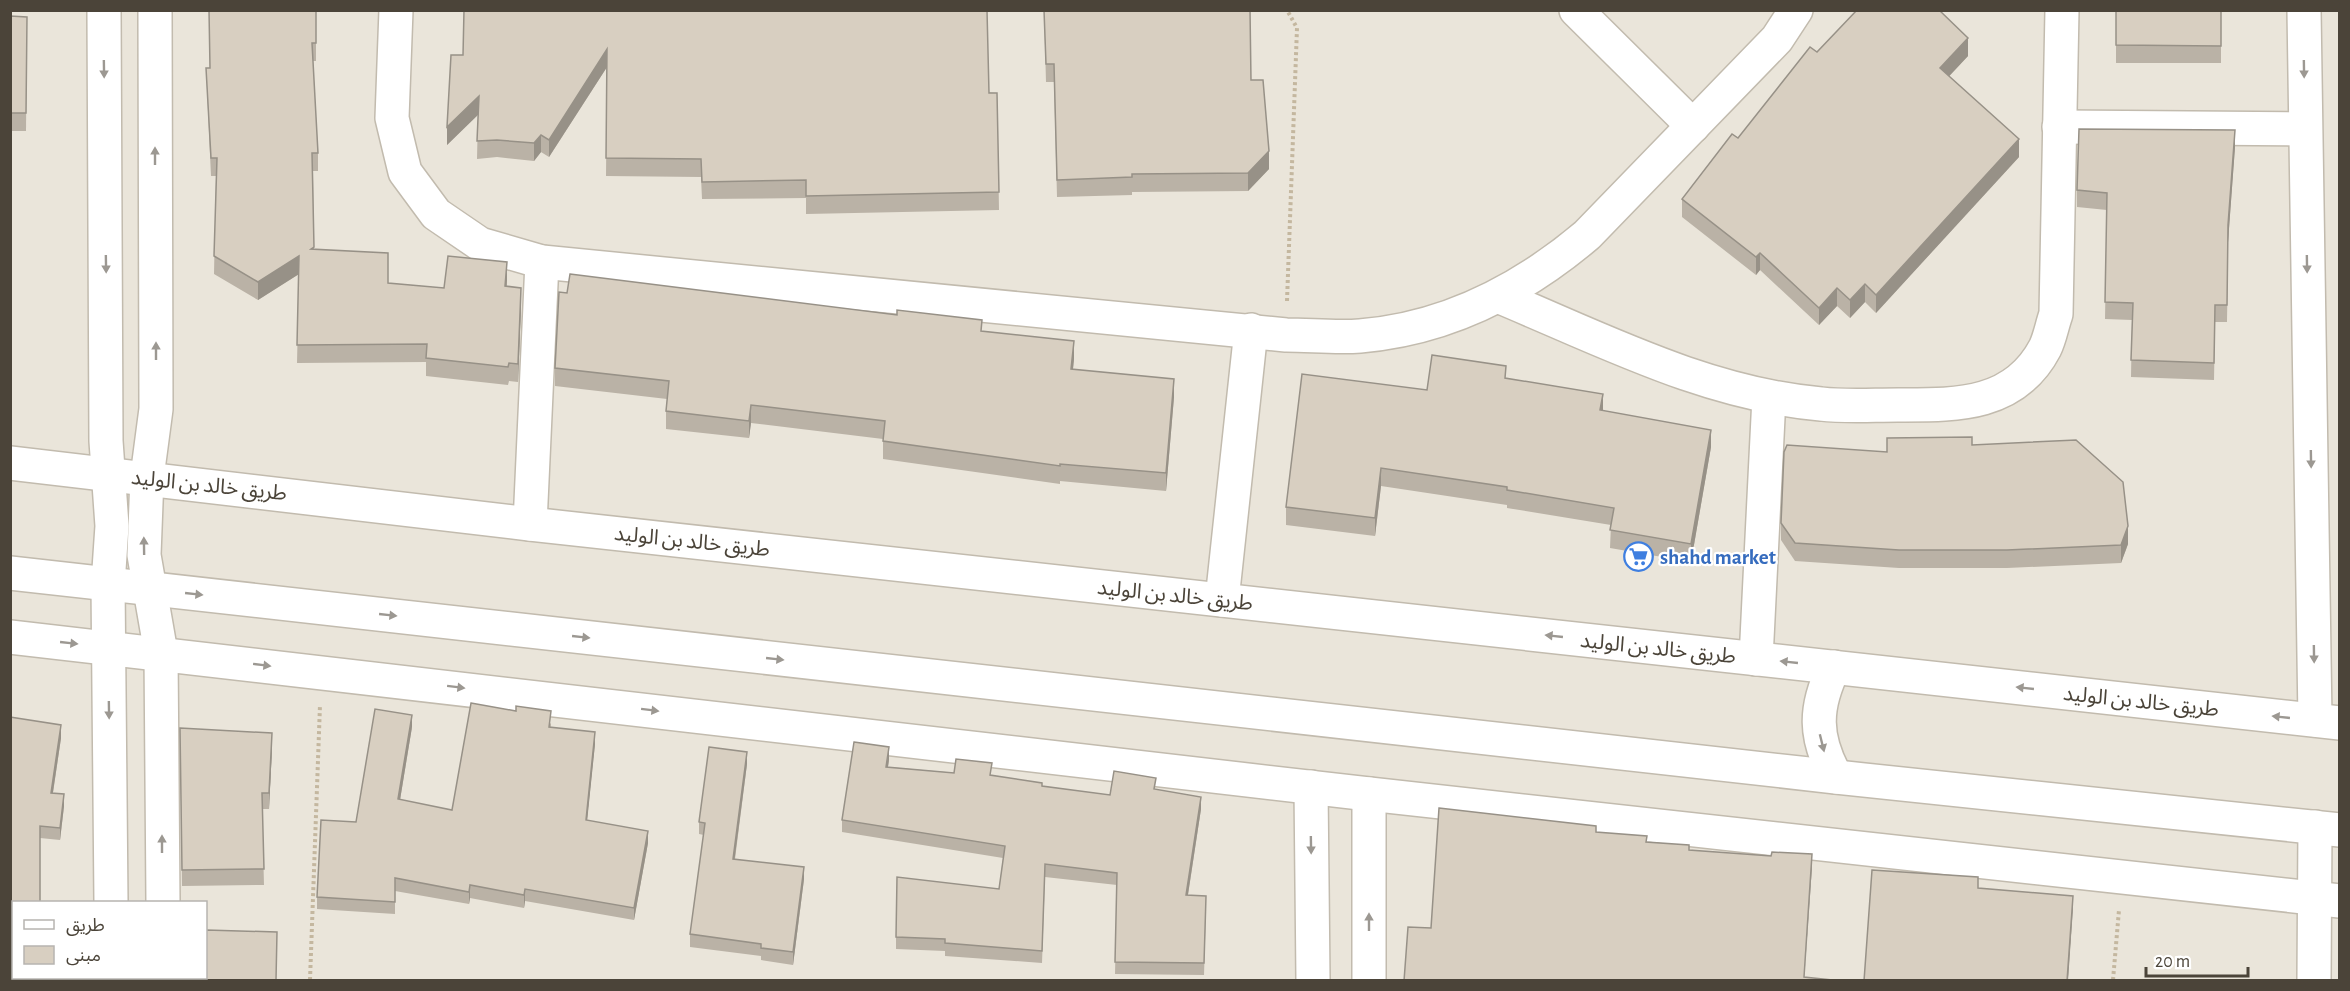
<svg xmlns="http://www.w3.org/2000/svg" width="2350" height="991" viewBox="0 0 2350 991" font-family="'Alegreya Sans','Noto Sans Arabic',sans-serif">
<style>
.residential{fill:#eae5da;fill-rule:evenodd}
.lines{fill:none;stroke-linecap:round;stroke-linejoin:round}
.minor-casing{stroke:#c2bbae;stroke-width:36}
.path{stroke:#c4b79f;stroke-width:4;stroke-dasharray:3 3;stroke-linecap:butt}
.minor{stroke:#fff;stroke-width:33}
.wall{fill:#bab2a6}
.shaded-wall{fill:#979187}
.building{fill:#d8cfc1;stroke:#979187;stroke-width:1.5}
.oneway{fill:#9c9892}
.labels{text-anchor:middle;stroke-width:4.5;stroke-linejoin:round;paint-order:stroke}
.street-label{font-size:21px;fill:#4b4439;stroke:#fff}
.shop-label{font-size:21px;font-weight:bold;fill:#366cbe;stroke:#fff;text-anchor:start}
</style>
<rect width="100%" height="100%" fill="#f6f3ec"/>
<path class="residential" d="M 10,11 L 2339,11 L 2339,980 L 11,980 ZM 14,902 L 206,902 L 206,978 L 14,978 Z"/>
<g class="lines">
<defs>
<g id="minor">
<polyline points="104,10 106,441 112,526 108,584 111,902"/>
<polyline points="155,10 156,409 147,477 144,555 161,653 163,902"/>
<path d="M 396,10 L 392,118 L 405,172 L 436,214 L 480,244 L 542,262 L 1286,335 C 1310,335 1336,338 1360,336 C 1446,329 1522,290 1587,235 L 1777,39 L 1796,10"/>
<polyline points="1576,10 1693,126"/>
<polyline points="2304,10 2315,720"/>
<polyline points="2059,127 2305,129"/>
<path d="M 1500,297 C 1603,340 1707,394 1821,404 C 1846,407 1872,405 1898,405 C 1955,405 2014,407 2045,348 C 2050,338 2052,325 2056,314 L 2062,10"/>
<polyline points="10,463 530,524 2340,723"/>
<polyline points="530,524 542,262"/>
<polyline points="10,573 1836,777 2340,830"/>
<polyline points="1222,600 1251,330"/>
<polyline points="10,637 1369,794 2340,901"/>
<polyline points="1756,659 1769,397"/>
<path d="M 1834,667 C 1814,708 1814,737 1836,777"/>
<polyline points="1311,787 1313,980"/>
<polyline points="1369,794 1369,980"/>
<polyline points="111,978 111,980"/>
<polyline points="164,978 164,980"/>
<polyline points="2314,980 2315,827"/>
</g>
</defs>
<use href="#minor" class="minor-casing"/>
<g class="path">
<polyline points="1287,301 1297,28 1287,10"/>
<polyline points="310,980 320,705"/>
<polyline points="2113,980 2119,910"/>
</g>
<use href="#minor" class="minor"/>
</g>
<g class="wall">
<polygon points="316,10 316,61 313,61 318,153 318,171 313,171 314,249 388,283 444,288 507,280 507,286 521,306 518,382 509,381 508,385 426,376 426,362 297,363 299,274 258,300 214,274 216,176 211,176 206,68 210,68"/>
<polygon points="1044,10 1250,10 1251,80 1269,169 1248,191 1132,192 1132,195 1057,197 1054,82 1046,82"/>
<rect x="2116" y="10" width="105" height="53"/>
<polygon points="10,16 27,17 26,131 10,131"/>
<polygon points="1817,52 1968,56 1949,76 2019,157 1876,313 1865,302 1850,318 1837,306 1819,325 1760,270 1756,275 1682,217 1682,199"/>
<polygon points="451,55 997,93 999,210 806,214 806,198 702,199 701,177 606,176 607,67 549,157 541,152 534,161 497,157 477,159 478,114 447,145"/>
<polygon points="2235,147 2228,242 2227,322 2215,322 2214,380 2131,377 2132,320 2105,319 2107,210 2077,207 2077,190"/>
<polygon points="982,331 1074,359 1073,369 1174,397 1166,491 1060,481 1060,484 883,459 883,439 751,423 749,438 666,429 666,411 667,399 555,386 555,368"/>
<polygon points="1506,379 1711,447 1691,562 1610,548 1611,525 1507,508 1507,505 1381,486 1375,536 1286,525 1286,507 1427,390"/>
<polygon points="1972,445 2128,544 2121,563 2007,568 1899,568 1795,561 1781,540 1781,523 1887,452"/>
<polygon points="10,717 61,738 53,793 64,806 60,840 40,838 14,978 10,981"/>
<polygon points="551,723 551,727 595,744 587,820 648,843 634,920 525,901 524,908 470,898 469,904 395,891 395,914 317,909 317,897 356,822 412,727 400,800 452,810"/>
<polygon points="180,728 272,749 269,809 262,809 264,885 182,886"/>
<polygon points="889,760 888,767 992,776 1042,786 1110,795 1156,790 1201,809 1188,895 1206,908 1204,975 1115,974 1117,885 1045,877 1042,963 945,956 945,951 896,949 896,937 999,889 1003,858 842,832 842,820"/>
<polygon points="747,764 735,859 804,879 793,965 761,960 761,956 690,947 690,934 704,835 699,834 699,822"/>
<polygon points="181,978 206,978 282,981 181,981"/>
</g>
<g class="shaded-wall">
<polygon points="1968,38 1968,56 1940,86 1940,68"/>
<polygon points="607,49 607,67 549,157 549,140"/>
<polygon points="479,96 479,114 447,145 447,127"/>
<polygon points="2235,130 2235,147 2228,242 2227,322 2228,225"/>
<polygon points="541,135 541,152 534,161 534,143"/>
<polygon points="2019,139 2019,157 1876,313 1876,295"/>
<polygon points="1269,151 1269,169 1248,191 1248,173"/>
<polygon points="1760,253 1760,270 1756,275 1756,257"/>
<polygon points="299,256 299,274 258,300 258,282"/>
<polygon points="507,262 507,280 505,304 505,286"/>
<polygon points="1865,284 1865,302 1850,318 1850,300"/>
<polygon points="521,288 521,306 518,382 518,364"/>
<polygon points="1837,288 1837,306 1819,325 1819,308"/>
<polygon points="1074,341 1074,359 1071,387 1071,369"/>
<polygon points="1174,379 1174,397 1166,491 1166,473"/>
<polygon points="1603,394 1603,412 1600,410"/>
<polygon points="751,405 751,423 749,438 749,421"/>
<polygon points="1711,430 1711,447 1691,562 1691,544"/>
<polygon points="1381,468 1381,486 1375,536 1375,518"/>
<polygon points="2128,526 2128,544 2121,563 2121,545"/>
<polygon points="412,715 412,727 398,812 398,799"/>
<polygon points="61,725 61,738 51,805 51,793"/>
<polygon points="595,732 595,744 586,832 586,820"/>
<polygon points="272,733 272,749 269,809 269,793"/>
<polygon points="889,747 889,760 886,779 886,767"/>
<polygon points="747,752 747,764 733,871 733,859"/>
<polygon points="64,794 64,806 60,840 60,828"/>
<polygon points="1201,797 1201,809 1186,907 1186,895"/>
<polygon points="648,831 648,843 634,920 634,908"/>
<polygon points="1812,854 1812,867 1804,981"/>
<polygon points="804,867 804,879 793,965 793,952"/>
<polygon points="470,885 470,898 469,904 469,892"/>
<polygon points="525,889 525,901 524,908 524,895"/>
<polygon points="2073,896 2073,908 2068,981 2067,981"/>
</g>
<g class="building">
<polygon points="209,10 316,10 316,43 312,43 318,153 312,153 314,247 311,249 388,253 388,283 444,288 448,256 507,262 505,286 521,288 518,364 509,363 508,367 426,358 427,344 297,345 299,256 258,282 214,256 217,158 211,158 206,68 210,68"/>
<polygon points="464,10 987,10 989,93 997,93 999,192 806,196 806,180 702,182 701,159 606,158 607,49 549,140 541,135 534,143 497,140 477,141 479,96 447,127 451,55 463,55"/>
<polygon points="1044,10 1250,10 1251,80 1263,80 1269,151 1248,173 1132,174 1132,177 1057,180 1054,64 1046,64"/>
<polygon points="1857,10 1939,10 1968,38 1940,68 2019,139 1876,295 1865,284 1850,300 1837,288 1819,308 1760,253 1756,257 1682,199 1732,134 1738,138 1810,47 1817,52"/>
<polygon points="2116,10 2221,10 2221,46 2116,45"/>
<polygon points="10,16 27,17 26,113 10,113"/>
<polygon points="2079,129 2235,130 2228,225 2227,305 2215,305 2214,363 2131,360 2133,303 2105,302 2107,193 2077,190"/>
<polygon points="570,274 897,315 897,310 982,320 981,331 1074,341 1071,369 1174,379 1166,473 1060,464 1060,466 883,441 885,421 751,405 749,421 666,411 669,381 555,368 559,292 567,293"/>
<polygon points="1432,355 1506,366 1505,378 1603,394 1600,410 1711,430 1691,544 1610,530 1614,508 1507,490 1507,487 1381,468 1375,518 1286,507 1302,374 1427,390"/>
<polygon points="1972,437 1972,445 2076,440 2123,482 2128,526 2121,545 2007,550 1899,550 1795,543 1781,523 1784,452 1787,445 1887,452 1887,438"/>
<polygon points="471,703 516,711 516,706 551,711 549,727 595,732 586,820 648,831 634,908 525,889 524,895 470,885 469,892 395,878 395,902 317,897 321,820 356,822 375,709 412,715 398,799 452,810"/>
<polygon points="10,717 61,725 51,793 64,794 60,828 40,826 40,903 14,903 14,978 60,978 60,981 10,981"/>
<polygon points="180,728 272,733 269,793 262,793 264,869 182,870"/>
<polygon points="854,742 889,747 886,767 954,773 956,759 992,763 990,775 1042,783 1042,786 1110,795 1114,771 1156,778 1154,789 1201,797 1186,895 1206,896 1204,963 1115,962 1117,873 1045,864 1042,951 945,943 945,939 896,937 897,877 999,889 1005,846 842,820"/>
<polygon points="709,747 747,752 733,859 804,867 793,952 761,948 761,944 690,934 705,823 699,822"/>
<polygon points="1439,808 1596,826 1596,832 1647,836 1646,842 1689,845 1689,850 1771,856 1772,852 1812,854 1804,977 1842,981 1404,981 1408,927 1431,928"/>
<polygon points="1872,870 1978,877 1978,888 2073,896 2067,981 1864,981"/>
<polygon points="206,930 277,932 276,980 282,981 200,981 200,978 206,978"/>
</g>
<defs><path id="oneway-solid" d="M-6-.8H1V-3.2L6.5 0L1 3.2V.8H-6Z" transform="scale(1.5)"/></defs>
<g class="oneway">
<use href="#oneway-solid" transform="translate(104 69) rotate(89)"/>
<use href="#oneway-solid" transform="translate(2304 69) rotate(89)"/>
<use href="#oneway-solid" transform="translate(155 156) rotate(-90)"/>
<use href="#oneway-solid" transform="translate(106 264) rotate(89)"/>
<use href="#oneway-solid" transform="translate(2307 264) rotate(89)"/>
<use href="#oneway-solid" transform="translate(156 351) rotate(-90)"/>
<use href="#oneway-solid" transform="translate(2311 459) rotate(89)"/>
<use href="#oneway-solid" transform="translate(144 546) rotate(-91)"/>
<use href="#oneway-solid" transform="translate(194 594) rotate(6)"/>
<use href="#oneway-solid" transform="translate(388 615) rotate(6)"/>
<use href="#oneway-solid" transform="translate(1554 636) rotate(-174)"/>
<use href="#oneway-solid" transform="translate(581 637) rotate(6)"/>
<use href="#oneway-solid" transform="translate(69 643) rotate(6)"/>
<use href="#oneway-solid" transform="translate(2314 654) rotate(89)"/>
<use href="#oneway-solid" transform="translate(775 659) rotate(6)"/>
<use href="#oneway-solid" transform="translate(1789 662) rotate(-174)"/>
<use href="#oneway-solid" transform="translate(262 665) rotate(7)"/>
<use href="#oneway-solid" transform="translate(456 687) rotate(7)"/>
<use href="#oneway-solid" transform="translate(2025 688) rotate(-174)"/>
<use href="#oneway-solid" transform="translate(109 710) rotate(89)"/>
<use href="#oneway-solid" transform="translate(650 710) rotate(7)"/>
<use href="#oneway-solid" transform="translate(2281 717) rotate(-174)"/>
<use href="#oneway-solid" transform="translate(1822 743) rotate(76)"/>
<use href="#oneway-solid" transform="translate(162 844) rotate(-90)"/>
<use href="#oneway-solid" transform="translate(1311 845) rotate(89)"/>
<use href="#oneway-solid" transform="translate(1369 922) rotate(-90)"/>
</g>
<defs>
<symbol id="supermarket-ring" viewBox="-11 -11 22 22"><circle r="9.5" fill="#fff" stroke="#3f7fe0" stroke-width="1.5"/><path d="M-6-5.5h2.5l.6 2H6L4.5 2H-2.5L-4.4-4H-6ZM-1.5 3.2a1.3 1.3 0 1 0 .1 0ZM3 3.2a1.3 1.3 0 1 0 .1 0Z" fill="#3f7fe0"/></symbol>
</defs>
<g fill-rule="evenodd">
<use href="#supermarket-ring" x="1622" y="540" width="33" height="33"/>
</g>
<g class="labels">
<g class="street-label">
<text transform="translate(209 485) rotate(6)" y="7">طريق خالد بن الوليد</text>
<text transform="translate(692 541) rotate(6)" y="7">طريق خالد بن الوليد</text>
<text transform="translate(1175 595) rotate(6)" y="7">طريق خالد بن الوليد</text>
<text transform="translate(1658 648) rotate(6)" y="7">طريق خالد بن الوليد</text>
<text transform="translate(2141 701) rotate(6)" y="7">طريق خالد بن الوليد</text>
</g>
<g class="shop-label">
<text x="1660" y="564">shahd market</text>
</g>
</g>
<rect width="2350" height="991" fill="none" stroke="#4b4439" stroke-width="24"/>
<rect x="12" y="901" width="195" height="78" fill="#ffffff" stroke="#b7b4b0" stroke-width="1.5"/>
<rect x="24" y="920" width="30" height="9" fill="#ffffff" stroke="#b7b4b0" stroke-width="1.5"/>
<text x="66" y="931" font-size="18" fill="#4b4439">طريق</text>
<rect x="24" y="946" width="30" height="18" fill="#d8cfc1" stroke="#b7b4b0" stroke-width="1.5"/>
<text x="66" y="961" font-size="18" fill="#4b4439">مبنى</text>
<path d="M2146 967v9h102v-9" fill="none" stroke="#4b4439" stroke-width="3"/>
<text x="2155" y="967" font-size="18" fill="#4b4439" stroke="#ffffff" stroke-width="4.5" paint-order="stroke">20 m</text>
</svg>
